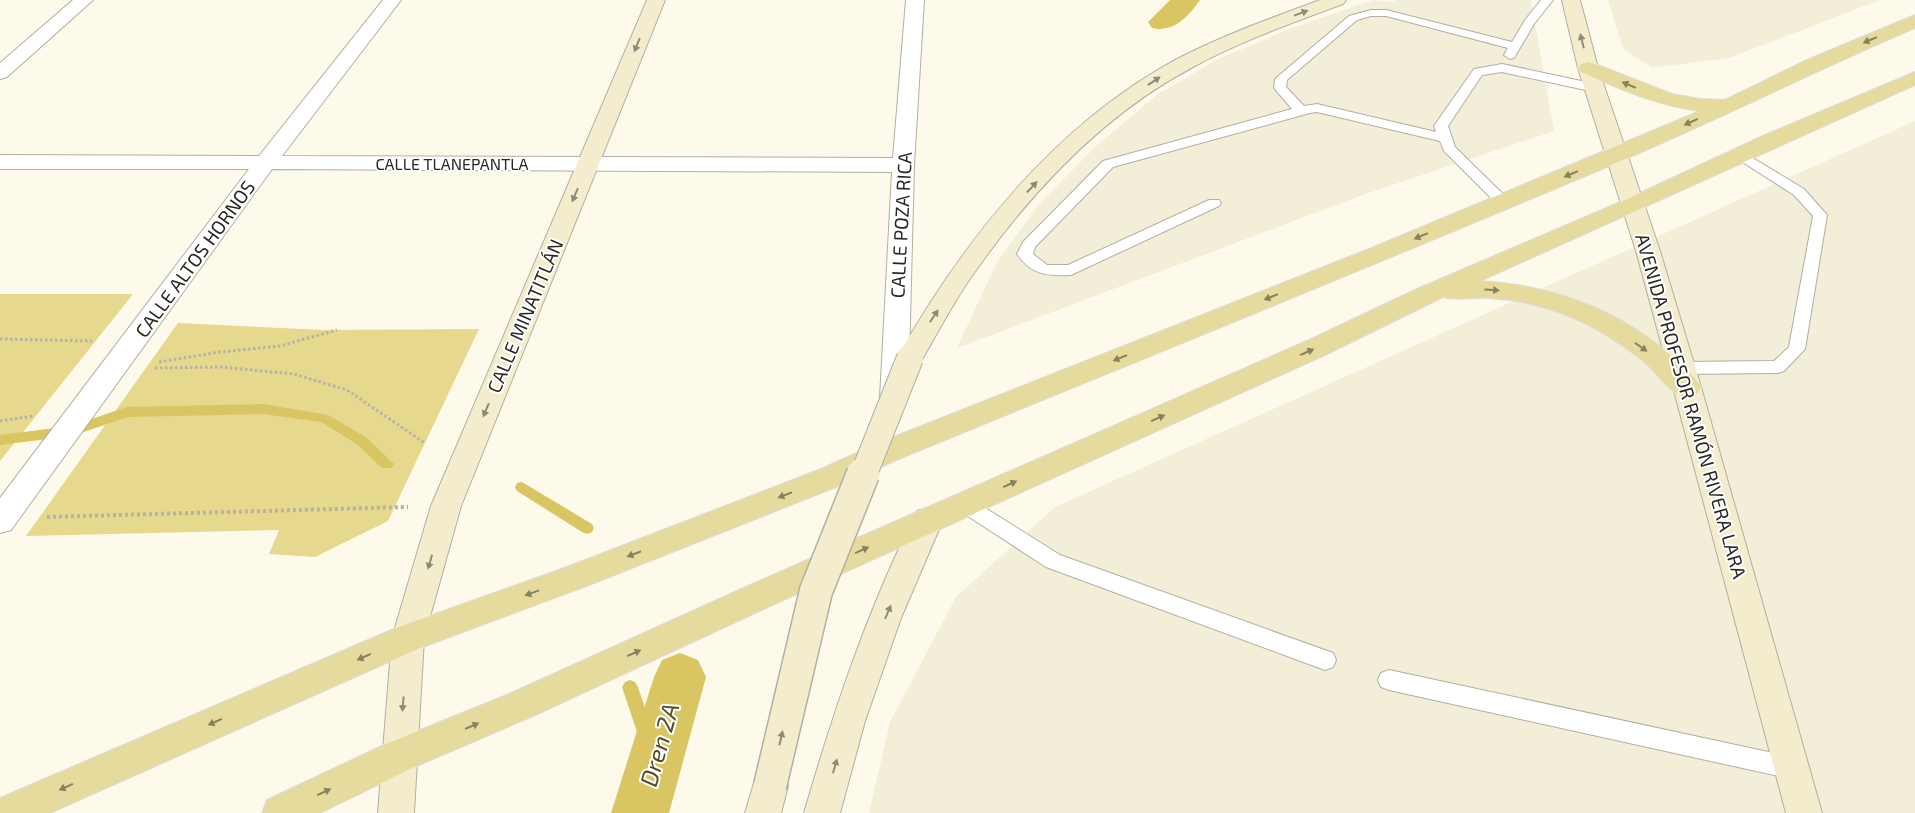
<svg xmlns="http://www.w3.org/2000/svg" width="1915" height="813" viewBox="0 0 1915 813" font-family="'Exo 2',sans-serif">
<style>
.built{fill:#f2eed8}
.green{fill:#e6d88d}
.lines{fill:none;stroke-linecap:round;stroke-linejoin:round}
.stream{fill:#d9c662;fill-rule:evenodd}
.canal{fill:#d9c662;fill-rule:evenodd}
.lane-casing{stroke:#b1afa1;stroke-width:2}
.street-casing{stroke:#b1afa1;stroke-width:2}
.secondary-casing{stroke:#b1afa1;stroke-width:2}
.primary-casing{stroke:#dddcdc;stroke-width:2}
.path-far1{stroke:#b5b3a8;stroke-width:3;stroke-dasharray:2.5 2.5;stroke-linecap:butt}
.path{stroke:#b5b3a8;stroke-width:4;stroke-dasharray:3 3;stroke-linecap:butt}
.lane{fill:#fff;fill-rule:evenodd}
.street{fill:#fff;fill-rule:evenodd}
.secondary{fill:#f3edce;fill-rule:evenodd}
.primary{fill:#e6db9d;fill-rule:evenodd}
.secondary-bridge-far1-casing{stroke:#b1afa1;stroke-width:28;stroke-linecap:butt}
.secondary-bridge-casing{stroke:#b1afa1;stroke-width:35;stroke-linecap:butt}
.secondary-bridge-far1{stroke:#f3edce;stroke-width:26}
.secondary-bridge{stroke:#f3edce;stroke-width:32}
.oneway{fill:#8e8a78}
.oneway2{fill:#878160}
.labels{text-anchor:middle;stroke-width:4;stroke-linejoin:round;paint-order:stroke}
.far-street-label{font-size:16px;fill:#282722;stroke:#fff}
.street-label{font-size:19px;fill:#282722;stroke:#fff}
.near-water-label{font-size:24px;font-style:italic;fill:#554e24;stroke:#fff}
</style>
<rect width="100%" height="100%" fill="#fdfaec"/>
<g class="built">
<polygon points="1373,0 1391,2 1397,0 1531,0 1554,131 1371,192 957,348 996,264 1039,204 1096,146 1158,94 1218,59 1289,29"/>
<polygon points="1608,0 1880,0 1729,58 1652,68 1623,49"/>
<polygon points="1915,121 1915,813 869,813 890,722 956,597 1055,507"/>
</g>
<g class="green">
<polygon points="0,294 133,294 0,461"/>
<polygon points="178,323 324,330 479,329 388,521 315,557 269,554 279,530 26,536"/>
</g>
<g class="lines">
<g class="stream">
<polygon points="263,404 328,415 367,438 394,464 392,468 382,468 357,444 321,422 263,414 128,417 72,436 0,445 0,435 71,426 127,407"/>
<polygon points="522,482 592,524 594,528 592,532 587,534 582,532 517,491 515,487 517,483"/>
<polygon points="630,680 635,682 638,687 662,759 660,765 654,767 648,765 622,687 625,682"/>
</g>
<g class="canal">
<path d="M 1170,0 L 1200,0 C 1188,17 1173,33 1152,28 L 1148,22 Z"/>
<polygon points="680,653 698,660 706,677 669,813 611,813 654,677 662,660"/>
</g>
<defs>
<g id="lane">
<path d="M 1541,0 L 1553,0 L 1534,24 L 1514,58 L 1510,59 L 1504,55 L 1508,48 L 1386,16 L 1371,16 L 1357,20 L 1287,80 L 1286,87 L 1304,106 L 1317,104 L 1436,132 L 1434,126 L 1474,69 L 1502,64 L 1600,85 L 1601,88 L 1595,92 L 1502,72 L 1482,75 L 1448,126 L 1455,147 L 1508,199 L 1510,202 L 1508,205 L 1498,205 L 1444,151 L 1440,141 L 1317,112 L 1310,113 L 1113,167 L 1035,247 L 1033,254 L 1047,265 L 1068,265 L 1209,200 L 1219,200 L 1221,203 L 1219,206 L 1071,275 C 1048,276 1031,275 1017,254 L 1023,242 L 1103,161 L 1292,109 L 1274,88 L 1275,79 L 1349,16 L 1371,10 L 1386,10 L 1512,42 L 1525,20 Z"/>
<polygon points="1741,151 1804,189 1827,215 1805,349 1784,371 1778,373 1681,374 1675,372 1673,368 1675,364 1681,362 1774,361 1789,347 1813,216 1794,195 1736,158 1734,155"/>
<polygon points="964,496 971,499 1060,555 1333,653 1336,660 1333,667 1325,670 1046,567 957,509 955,504 957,499"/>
<polygon points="1389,670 1792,757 1800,760 1803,768 1800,776 1792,779 1389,690 1381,687 1378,680 1381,673"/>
</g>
<g id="street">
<polygon points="73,0 93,0 7,77 0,79 0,63"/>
<polygon points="383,0 401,0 282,156 893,158 906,0 924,0 914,165 908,398 904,405 894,408 884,405 880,398 892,172 272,169 11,530 0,533 0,498 249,169 0,169 0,155 259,156"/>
</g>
<g id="secondary">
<polygon points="647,0 665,0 461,506 424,638 414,813 378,813 392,638 431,506"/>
<path d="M 1320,0 L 1346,0 L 1343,4 C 1292,23 1241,41 1193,67 C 1100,116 1026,197 967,283 C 950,309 935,337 919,365 L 910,367 L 901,365 L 897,358 C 965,238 1054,126 1177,59 C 1223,35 1272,18 1320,0 Z"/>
<polygon points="1562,0 1580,0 1598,68 1660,251 1701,387 1822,813 1786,813 1673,387 1636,251 1578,68"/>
<path d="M 928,508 L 939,511 L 943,520 L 901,618 L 865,721 L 840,813 L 804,813 C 834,710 868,608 917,511 Z"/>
<polygon points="770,768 783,773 788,786 781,813 745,813 757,773"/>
</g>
<g id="primary">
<path d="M 1915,15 L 1915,28 C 1817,70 1721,118 1623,160 C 1383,262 1142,359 901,458 L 841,485 L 589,585 L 420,648 L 50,813 L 0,813 L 0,798 L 396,628 L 567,567 L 821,469 L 881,442 L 1374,247 L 1700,111 C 1658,106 1620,89 1581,72 L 1578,68 L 1581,64 L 1588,62 L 1595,64 L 1672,94 L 1700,99 L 1725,100 L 1807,60 Z"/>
<path d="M 1915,72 L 1915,85 L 1480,281 C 1550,285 1619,309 1672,357 C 1682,366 1694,375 1701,387 L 1697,394 C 1690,396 1685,398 1678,394 C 1668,389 1659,376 1651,368 C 1635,353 1616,341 1598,330 C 1564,311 1527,300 1489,298 C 1474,297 1457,301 1443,297 L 1327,354 L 770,606 L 533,716 L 412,768 L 320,813 L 262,813 L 267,800 L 386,744 L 509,694 L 748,586 L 1309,340 L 1417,289 L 1625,200 L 1765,135 Z"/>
</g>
</defs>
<use href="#lane" class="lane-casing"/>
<use href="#street" class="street-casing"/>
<use href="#secondary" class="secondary-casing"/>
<use href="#primary" class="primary-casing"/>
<g class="path-far1">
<polyline points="0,339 92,341"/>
<polyline points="159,362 220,352 280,346 337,330"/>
<polyline points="155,368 222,367 294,374 347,390 425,443"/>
<polyline points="0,421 34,416"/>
</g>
<polyline class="path" points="47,517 408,507"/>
<use href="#lane" class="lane"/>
<use href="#street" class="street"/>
<use href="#secondary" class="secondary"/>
<use href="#primary" class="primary"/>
<defs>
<polyline id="secondary-bridge-far1" points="863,476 910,358"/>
<polyline id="secondary-bridge" points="770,786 816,591 863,474"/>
</defs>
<use href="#secondary-bridge-far1" class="secondary-bridge-far1-casing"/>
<use href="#secondary-bridge" class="secondary-bridge-casing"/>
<use href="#secondary-bridge-far1" class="secondary-bridge-far1"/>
<use href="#secondary-bridge" class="secondary-bridge"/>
</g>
<defs><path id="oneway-solid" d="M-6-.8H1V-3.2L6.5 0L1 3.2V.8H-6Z" transform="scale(1.25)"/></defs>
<g class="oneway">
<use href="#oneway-solid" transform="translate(1301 13) rotate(-20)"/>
<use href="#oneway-solid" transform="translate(1582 41) rotate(-104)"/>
<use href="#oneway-solid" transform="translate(637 45) rotate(112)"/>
<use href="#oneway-solid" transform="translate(1154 81) rotate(-34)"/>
<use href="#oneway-solid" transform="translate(1032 187) rotate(-47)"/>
<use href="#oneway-solid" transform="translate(575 195) rotate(113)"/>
<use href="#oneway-solid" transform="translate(934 316) rotate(-56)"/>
<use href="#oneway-solid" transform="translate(486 410) rotate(113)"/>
<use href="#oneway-solid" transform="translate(430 562) rotate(106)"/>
<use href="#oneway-solid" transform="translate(888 612) rotate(-67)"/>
<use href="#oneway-solid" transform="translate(403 704) rotate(95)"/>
<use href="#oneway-solid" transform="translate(781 738) rotate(-77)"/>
<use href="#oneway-solid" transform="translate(835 766) rotate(-74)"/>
</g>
<g class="oneway2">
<use href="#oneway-solid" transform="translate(1870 40) rotate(157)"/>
<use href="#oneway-solid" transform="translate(1629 85) rotate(-157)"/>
<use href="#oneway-solid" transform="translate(1691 122) rotate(156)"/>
<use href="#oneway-solid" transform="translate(1571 174) rotate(157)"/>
<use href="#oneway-solid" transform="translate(1421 236) rotate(157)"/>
<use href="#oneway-solid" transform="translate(1492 290) rotate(4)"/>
<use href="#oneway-solid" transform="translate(1271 297) rotate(158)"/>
<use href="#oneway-solid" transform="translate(1641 347) rotate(35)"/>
<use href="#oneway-solid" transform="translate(1307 352) rotate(-24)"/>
<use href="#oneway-solid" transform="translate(1120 358) rotate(158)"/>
<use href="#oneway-solid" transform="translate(1158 418) rotate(-24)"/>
<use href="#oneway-solid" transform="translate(1010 484) rotate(-24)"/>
<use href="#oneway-solid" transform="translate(785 495) rotate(159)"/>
<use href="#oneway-solid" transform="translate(862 550) rotate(-24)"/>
<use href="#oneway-solid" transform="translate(634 554) rotate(159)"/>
<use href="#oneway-solid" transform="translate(532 593) rotate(160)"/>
<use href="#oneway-solid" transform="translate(634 653) rotate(-24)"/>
<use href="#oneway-solid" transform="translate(364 657) rotate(156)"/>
<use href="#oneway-solid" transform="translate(215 722) rotate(156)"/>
<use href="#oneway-solid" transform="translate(472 726) rotate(-23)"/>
<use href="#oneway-solid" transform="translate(66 787) rotate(156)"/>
<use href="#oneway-solid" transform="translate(324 792) rotate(-25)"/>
</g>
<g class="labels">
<g class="far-street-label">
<text x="452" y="170">CALLE TLANEPANTLA</text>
</g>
<g class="street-label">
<text transform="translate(901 225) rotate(-87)" y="7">CALLE POZA RICA</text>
<text transform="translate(195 259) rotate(-54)" y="7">CALLE ALTOS HORNOS</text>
<text transform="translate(525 316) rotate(-67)" y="7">CALLE MINATITLÁN</text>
<text transform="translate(1691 406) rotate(74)" y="7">AVENIDA PROFESOR RAMÓN RIVERA LARA</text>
</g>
<g class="near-water-label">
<text transform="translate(660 745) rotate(-74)" y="8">Dren 2A</text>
</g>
</g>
</svg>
